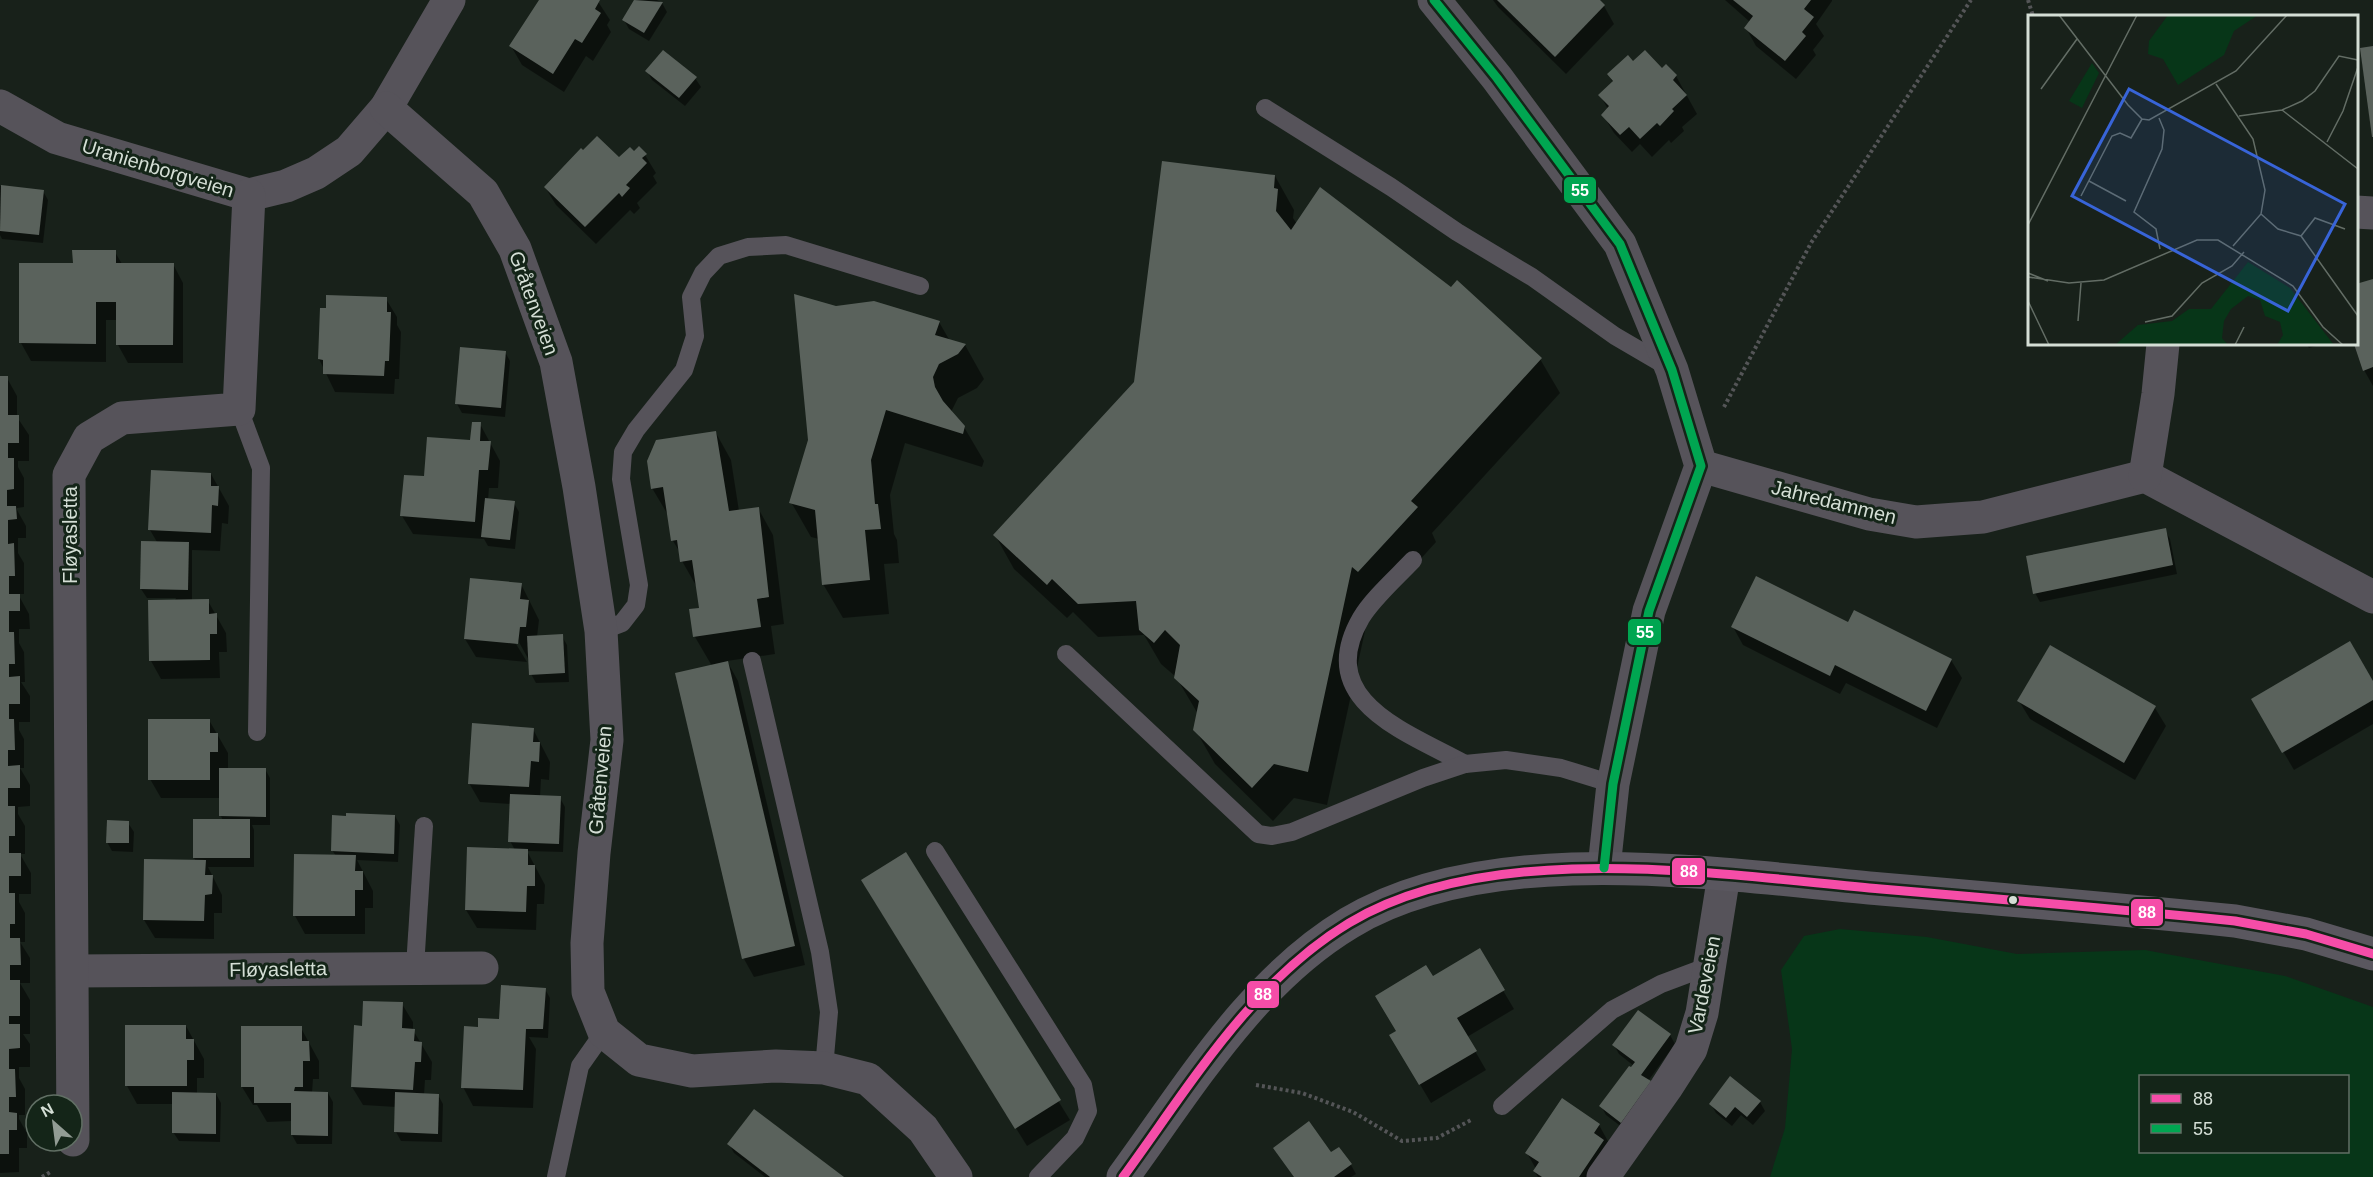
<svg xmlns="http://www.w3.org/2000/svg" width="2373" height="1177" viewBox="0 0 2373 1177" font-family="Arial,sans-serif">
<style>
.green{fill:#073618;fill-rule:evenodd}
.shadow{fill:#0007}
.building{fill:#5a625c}
.lines{fill:none;stroke-linecap:round;stroke-linejoin:round}
.path{stroke:#545557;stroke-width:4;stroke-dasharray:3 3;stroke-linecap:butt}
.lane{stroke:#56535a;stroke-width:18}
.street{stroke:#56535a;stroke-width:33}
.secondary{stroke:#5a575f;stroke-width:33}
.bus-1-casing{stroke:#142518;stroke-width:14}
.bus-2-casing{stroke:#142518;stroke-width:14}
.bus-1{stroke:#f54da8;stroke-width:9}
.bus-2{stroke:#00a651;stroke-width:9}
.bus-dot{fill:#d4ded5;stroke:#142518;stroke-width:2}
.labels{text-anchor:middle;stroke-width:6;stroke-linejoin:round;paint-order:stroke}
.street-label{font-size:20px;fill:#d4ded5;stroke:#142518}
.inset-road{fill:none;stroke:#636d65;stroke-width:1.5}
.view{fill:#3864d8;fill-opacity:0.15;stroke:#3864d8;stroke-width:3}
.inset-edge{fill:none;stroke:#d4ded5;stroke-width:3}
.line-badge{stroke:#142518;stroke-width:2}
.badge-label{font-size:16px;text-anchor:middle;font-weight:bold;fill:#fff}
</style>
<rect width="100%" height="100%" fill="#18211a"/>
<path class="green" d="M 1840,929 L 1927,937 L 2017,954 L 2145,950 L 2285,976 L 2373,1007 L 2373,1177 L 1770,1177 L 1785,1128 L 1792,1049 L 1781,970 L 1804,936 ZM 2140,1076 L 2348,1076 L 2348,1152 L 2140,1152 Z"/>
<g class="shadow">
<polygon points="541,0 597,0 610,20 607,25 611,32 593,61 586,56 564,92 522,65 511,46"/>
<polygon points="636,0 657,0 662,3 667,12 649,41 629,29 624,20"/>
<polygon points="1493,0 1598,0 1604,6 1614,24 1566,74 1498,7"/>
<polygon points="1725,0 1832,0 1832,1 1816,24 1824,36 1813,50 1816,55 1796,79 1756,46 1746,28 1750,22"/>
<polygon points="1633,63 1662,70 1676,76 1697,114 1682,127 1684,131 1671,143 1669,140 1652,157 1640,144 1632,152 1614,133 1603,115 1608,109 1600,95 1613,83 1609,75"/>
<polygon points="647,71 695,78 701,87 685,106 652,80"/>
<polygon points="634,153 645,155 656,173 653,176 657,183 637,203 640,208 634,214 630,210 596,244 556,205 545,187"/>
<polygon points="1275,176 1294,210 1293,218 1297,224 1540,359 1560,393 1432,533 1436,542 1379,605 1372,599 1327,805 1294,798 1273,821 1215,764 1195,729 1198,714 1176,677 1161,664 1144,635 1098,637 1073,612 1067,618 1014,569 995,535 1135,382"/>
<polygon points="0,186 43,191 48,200 43,243 2,239 0,235"/>
<polygon points="115,252 122,264 173,264 183,283 183,363 128,363 118,345 118,320 106,320 106,362 31,361 21,343 74,265"/>
<polygon points="2373,280 2373,386 2364,370 2355,344"/>
<polygon points="386,299 397,317 397,325 401,332 399,379 395,379 394,394 335,392 319,359"/>
<polygon points="835,307 939,322 950,341 965,345 984,379 977,388 958,398 951,412 964,427 984,461 982,467 905,443 890,495 894,534 897,540 899,563 884,564 889,614 843,618 823,584 819,539 811,537 791,502 810,440"/>
<polygon points="2306,344 2323,344 2309,348"/>
<polygon points="505,352 510,361 505,417 462,413 457,404"/>
<polygon points="0,378 7,378 17,396 17,417 29,435 29,461 18,461 18,467 24,478 24,507 17,508 17,510 26,526 26,538 18,538 18,553 24,563 24,594 18,594 29,614 30,629 19,629 19,643 24,652 25,682 21,682 30,696 30,722 19,722 19,730 24,739 24,768 20,768 30,785 30,806 18,807 18,814 25,826 25,854 20,854 31,873 31,894 19,894 19,902 25,913 25,942 20,942 30,958 30,983 20,983 30,1000 30,1034 23,1034 30,1044 30,1067 19,1067 19,1078 25,1089 25,1115 19,1115 19,1119 27,1133 27,1148 19,1148 19,1172 0,1173"/>
<polygon points="480,424 500,461 498,488 489,488 488,500 514,503 519,512 515,549 488,546 484,539 413,534 402,516 426,477 472,442"/>
<polygon points="716,433 731,460 739,511 758,508 773,535 784,624 771,626 775,654 727,661 738,681 805,965 754,977 744,959 712,666 695,637 701,609 698,589 682,561 681,554 673,541 668,515 652,488"/>
<polygon points="211,474 229,506 228,524 222,523 220,551 192,550 192,601 208,601 226,633 227,652 219,652 220,678 161,679 151,661 176,598 147,598 141,589 157,542 150,530"/>
<polygon points="2165,530 2170,539 2177,574 2040,602 2035,593"/>
<polygon points="521,584 539,620 537,637 562,636 567,645 569,682 536,683 531,674 530,662 516,637 513,639 527,662 476,657 465,639"/>
<polygon points="1733,627 1951,660 1962,678 1937,728 1846,683 1840,694 1743,645"/>
<polygon points="2050,647 2155,708 2166,726 2135,780 2030,719 2019,701"/>
<polygon points="2373,684 2373,724 2294,770 2253,700"/>
<polygon points="209,720 228,753 228,769 265,769 270,778 270,825 252,825 254,830 254,867 208,867 222,895 222,913 214,913 214,939 155,938 144,920 196,861 194,858 223,821 221,816 221,798 161,798 150,779"/>
<polygon points="533,729 550,762 549,780 541,779 540,797 560,798 565,807 563,852 527,851 545,885 544,904 537,904 536,930 477,928 466,910 515,850 510,841 512,804 480,802 469,783"/>
<polygon points="395,816 400,825 398,862 357,860 373,891 373,908 365,908 365,934 305,934 295,916 336,856 332,850 347,818"/>
<polygon points="128,823 134,832 133,852 112,851 107,842"/>
<polygon points="906,854 1070,1120 1027,1146 873,899"/>
<polygon points="1479,950 1514,1009 1467,1037 1486,1070 1431,1103 1402,1054 1397,1031 1432,978"/>
<polygon points="545,989 550,998 548,1038 529,1037 536,1049 533,1108 473,1106 463,1087 480,1028 498,1020"/>
<polygon points="402,1004 413,1022 413,1030 432,1062 431,1080 425,1080 424,1095 438,1095 443,1104 442,1142 401,1141 396,1132 396,1107 363,1105 352,1087 364,1028"/>
<polygon points="186,1026 204,1059 204,1078 197,1078 197,1094 216,1094 221,1103 220,1142 179,1141 173,1132 174,1104 137,1104 127,1086 126,1027"/>
<polygon points="301,1028 319,1061 319,1079 313,1079 312,1093 328,1093 333,1102 332,1144 297,1144 292,1135 292,1121 267,1122 257,1105 253,1105 242,1087"/>
<polygon points="1670,1035 1675,1044 1648,1081 1627,1131 1606,1115 1601,1106 1634,1066 1619,1054 1614,1045"/>
<polygon points="1760,1102 1765,1111 1753,1125 1741,1115 1732,1126 1716,1113 1711,1104"/>
<polygon points="1599,1125 1609,1143 1602,1177 1538,1177 1534,1171 1536,1169 1527,1153"/>
<polygon points="729,1144 841,1177 765,1177 734,1153"/>
<polygon points="1331,1154 1351,1165 1356,1174 1351,1177 1295,1177"/>
</g>
<g class="building">
<polygon points="539,0 600,0 595,9 601,13 582,43 575,39 553,74 509,46"/>
<polygon points="634,0 663,2 644,33 622,20"/>
<polygon points="1497,0 1600,0 1605,5 1555,57"/>
<polygon points="1733,0 1811,0 1804,9 1814,17 1802,32 1806,36 1785,61 1744,28 1753,16"/>
<polygon points="2373,46 2373,137 2372,137 2360,48"/>
<polygon points="663,50 697,77 679,98 645,71"/>
<polygon points="1645,50 1662,68 1666,64 1677,75 1673,80 1687,95 1672,109 1674,111 1660,126 1657,123 1640,139 1629,127 1620,135 1601,115 1609,106 1598,95 1613,81 1607,74 1628,55 1633,61"/>
<polygon points="597,136 619,157 630,147 634,151 639,146 647,154 642,158 647,163 626,185 630,188 622,197 619,193 585,227 544,187 581,148 583,150"/>
<polygon points="1162,161 1275,175 1274,188 1278,189 1276,211 1291,230 1320,187 1451,287 1457,280 1542,358 1411,501 1418,507 1358,572 1352,567 1308,772 1274,764 1252,788 1193,730 1199,701 1174,678 1180,645 1165,630 1154,643 1139,630 1136,601 1078,604 1052,579 1047,585 993,535 1134,382"/>
<polygon points="1,185 44,190 39,235 0,231"/>
<polygon points="72,250 116,250 116,263 174,263 173,345 116,345 116,302 96,302 96,344 19,343 19,263 73,263"/>
<polygon points="2373,279 2373,367 2363,371 2354,344 2356,344 2356,284"/>
<polygon points="794,294 836,306 874,301 940,321 935,335 966,344 958,354 939,364 933,377 935,387 943,401 965,426 963,434 886,410 871,460 875,504 878,504 881,529 865,530 870,580 822,585 815,510 789,503 808,440"/>
<polygon points="326,295 387,297 387,312 391,312 389,361 385,361 384,376 323,374 323,360 318,359 320,308 326,308"/>
<polygon points="460,347 506,351 501,408 455,404"/>
<polygon points="0,376 8,376 8,415 19,415 19,443 8,443 8,458 14,458 14,489 7,490 7,506 16,506 17,519 8,520 8,544 14,543 15,576 9,576 9,594 20,594 20,611 9,611 9,632 14,632 15,664 9,664 9,677 20,676 20,704 9,704 9,719 14,719 15,750 8,750 8,766 20,765 20,788 8,788 8,806 15,806 15,836 9,836 9,853 21,853 21,876 9,876 9,893 15,893 15,924 10,924 10,938 20,938 21,965 10,965 10,980 20,980 20,1016 9,1016 9,1024 20,1024 20,1048 9,1049 9,1069 15,1069 16,1097 9,1097 9,1112 17,1113 17,1130 9,1130 9,1154 0,1154"/>
<polygon points="472,422 481,422 480,441 491,441 488,470 479,470 475,522 400,516 404,475 424,476 427,437 470,440"/>
<polygon points="716,431 729,511 759,507 769,597 757,599 761,627 693,637 689,609 699,608 692,560 680,562 677,540 671,541 663,487 651,489 647,461 656,440"/>
<polygon points="151,470 211,473 211,486 219,486 218,506 212,505 211,533 148,530"/>
<polygon points="485,498 515,501 510,540 481,537"/>
<polygon points="2166,528 2173,565 2033,594 2026,556"/>
<polygon points="141,541 189,542 188,590 140,589"/>
<polygon points="1756,576 1848,622 1854,610 1952,659 1926,711 1835,665 1830,676 1731,627"/>
<polygon points="470,578 522,583 520,599 529,600 526,627 520,627 518,644 464,639"/>
<polygon points="209,599 209,614 217,613 217,634 210,634 210,660 149,661 148,600"/>
<polygon points="563,634 565,673 529,675 527,636"/>
<polygon points="2350,641 2373,681 2373,700 2282,753 2251,699"/>
<polygon points="2050,645 2156,706 2124,763 2017,701"/>
<polygon points="728,661 795,946 742,959 675,673"/>
<polygon points="148,719 210,719 210,733 218,733 218,752 210,752 210,780 148,780"/>
<polygon points="472,723 534,728 533,742 540,742 539,762 531,761 529,787 468,784"/>
<polygon points="219,768 266,768 266,817 219,816"/>
<polygon points="510,794 561,796 559,844 508,842"/>
<polygon points="346,813 395,815 394,854 331,851 332,815 346,816"/>
<rect x="193" y="819" width="57" height="39"/>
<polygon points="107,820 129,821 129,843 106,843"/>
<polygon points="467,847 528,849 528,865 535,865 535,886 527,886 526,912 465,910"/>
<polygon points="906,852 1061,1100 1015,1129 861,880"/>
<polygon points="294,854 356,855 355,871 363,871 363,890 355,890 355,916 293,916"/>
<polygon points="144,859 206,860 205,875 213,875 212,894 205,895 204,921 143,920"/>
<polygon points="1480,948 1505,990 1457,1018 1477,1051 1419,1085 1389,1035 1396,1031 1375,996 1426,965 1433,976"/>
<polygon points="501,985 546,988 543,1029 526,1029 523,1090 461,1088 464,1026 478,1027 478,1018 499,1019"/>
<polygon points="363,1001 403,1002 402,1028 415,1029 414,1041 422,1042 421,1062 415,1062 413,1090 351,1087 354,1025 362,1026"/>
<polygon points="1638,1010 1671,1034 1641,1075 1651,1081 1621,1123 1599,1106 1629,1066 1631,1067 1635,1062 1612,1045"/>
<polygon points="125,1025 186,1025 186,1039 194,1039 194,1060 187,1060 187,1086 125,1086"/>
<polygon points="241,1026 302,1026 302,1041 309,1041 310,1061 303,1061 303,1087 295,1087 294,1091 328,1092 328,1136 291,1135 291,1103 254,1103 254,1087 241,1087"/>
<polygon points="1730,1076 1761,1101 1747,1117 1735,1107 1726,1118 1709,1104"/>
<polygon points="172,1092 216,1093 216,1134 172,1133"/>
<polygon points="395,1092 439,1094 438,1134 394,1132"/>
<polygon points="1562,1098 1600,1124 1594,1133 1604,1140 1579,1177 1542,1177 1533,1171 1539,1162 1525,1153"/>
<polygon points="754,1109 844,1177 770,1177 727,1144"/>
<polygon points="1309,1121 1331,1152 1339,1147 1352,1164 1334,1177 1294,1177 1273,1148"/>
</g>
<g class="lines">
<g class="path">
<polyline points="2028,0 2033,16"/>
<polyline points="1724,407 1811,243 1971,0"/>
<polyline points="1256,1085 1302,1093 1353,1112 1402,1141 1437,1138 1473,1119"/>
<polyline points="42,1177 52,1171"/>
</g>
<g class="lane">
<polyline points="1265,108 1391,187 1457,232 1532,277 1615,336 1668,367"/>
<polyline points="239,409 261,468 257,732"/>
<path d="M 1413,560 C 1398,576 1372,599 1361,618 C 1313,701 1407,732 1465,764"/>
<polyline points="601,631 622,623 636,605 639,585 621,479 623,452 636,430 684,370 695,336 691,297 703,273 719,256 748,247 786,245 920,286"/>
<polyline points="1066,654 1258,834 1272,836 1292,832 1423,778 1465,764 1506,760 1561,768 1613,784"/>
<polyline points="752,661 820,952 829,1012 824,1068"/>
<polyline points="935,851 1083,1085 1088,1111 1075,1138 1038,1177"/>
<polyline points="415,967 424,826"/>
<polyline points="1502,1106 1612,1010 1661,984 1709,966"/>
<polyline points="556,1177 580,1066 604,1032"/>
</g>
<g class="street">
<polyline points="1434,0 1497,78 1620,244 1672,370 1701,466 1649,611 1613,784 1604,868"/>
<polyline points="0,106 57,138 249,195 286,186 316,173 349,151 386,108 449,0"/>
<polyline points="386,108 483,193 515,249 556,362 579,487 601,631 607,740 594,853 587,943 588,992 604,1032 639,1060 692,1071 776,1066 824,1068 868,1079 923,1129 956,1177"/>
<polyline points="2356,212 2373,213"/>
<polyline points="1701,466 1869,514 1916,522 1983,517 2145,476 2373,597"/>
<polyline points="2145,476 2158,394 2163,344"/>
<polyline points="73,971 482,968"/>
<polyline points="73,1140 69,475 89,438 122,418 239,409 249,195"/>
<polyline points="1603,1177 1666,1088 1691,1049 1702,1013 1724,875"/>
</g>
<path class="secondary" d="M 1123,1177 C 1189,1087 1251,982 1349,923 C 1492,837 1721,875 1881,889 C 1999,899 2117,909 2235,921 L 2306,934 L 2373,954"/>
<defs>
<path id="bus-1" d="M 1123,1177 C 1189,1087 1251,982 1349,923 C 1492,837 1721,875 1881,889 C 1999,899 2117,909 2235,921 L 2306,934 L 2373,954"/>
<polyline id="bus-2" points="1434,0 1497,78 1620,244 1672,370 1701,466 1649,611 1613,784 1604,868"/>
</defs>
<use href="#bus-1" class="bus-1-casing"/>
<use href="#bus-2" class="bus-2-casing"/>
<use href="#bus-1" class="bus-1"/>
<use href="#bus-2" class="bus-2"/>
</g>
<circle class="bus-dot" cx="2013" cy="900" r="5"/>
<g class="labels">
<g class="street-label">
<text transform="translate(158 168) rotate(17)" y="7">Uranienborgveien</text>
<text transform="translate(534 303) rotate(70)" y="7">Gråtenveien</text>
<text transform="translate(1834 502) rotate(14)" y="7">Jahredammen</text>
<text transform="translate(70 535) rotate(-90)" y="7">Fløyasletta</text>
<text transform="translate(600 780) rotate(-85)" y="7">Gråtenveien</text>
<text transform="translate(278 969) rotate(-1)" y="7">Fløyasletta</text>
<text transform="translate(1704 985) rotate(-79)" y="7">Vardeveien</text>
</g>
</g>
<g transform="translate(2028 15)">
<rect width="330" height="330" fill="#18211a"/>
<path d="M 140,0 L 230,0 L 206,16 L 196,40 L 150,70 L 135,44 L 120,39 L 121,26 ZM 64,48 L 71,58 L 54,93 L 41,86 ZM 220,247 L 262,273 L 306,330 L 249,330 L 255,320 L 252,307 L 237,301 L 232,285 L 220,281 L 203,294 L 196,306 L 194,323 L 200,330 L 87,330 L 110,310 L 144,306 L 161,294 L 183,294 Z" fill="#073618"/>
<path class="inset-road" d="M 31,0 L 100,90 L 114,104 L 121,105 L 208,56 L 259,0M 188,69 L 225,124 L 237,175 L 233,199 L 205,231M 13,74 L 49,24M 254,95 L 330,154M 211,101 L 254,95 L 274,86 L 287,76 L 311,41 L 330,45M 131,103 L 136,115 L 134,134 L 106,197 L 128,214 L 132,234M 299,127 L 315,96 L 330,52M 61,166 L 98,186M 53,181 L 84,121 L 92,118 L 103,123 L 114,104M 233,199 L 250,214 L 273,221 L 330,301M 0,210 L 109,0M 273,221 L 287,203 L 317,214M 0,258 L 20,266M 0,262 L 41,268 L 76,265 L 169,225 L 190,225 L 265,271 L 295,312 L 315,330M 0,286 L 21,330M 50,306 L 53,268M 117,307 L 144,301 L 174,268 L 204,251 L 216,237M 207,330 L 216,312"/>
<path class="view" d="M 101,74 L 317,189 L 260,296 L 44,181 Z"/>
<rect width="330" height="330" class="inset-edge"/>
</g>
<g class="line-badge">
<rect x="1563" y="176" width="34" height="28" rx="6" fill="#00a651"/>
<rect x="1627" y="618" width="35" height="28" rx="6" fill="#00a651"/>
<rect x="1671" y="857" width="35" height="29" rx="6" fill="#f54da8"/>
<rect x="2130" y="898" width="34" height="29" rx="6" fill="#f54da8"/>
<rect x="1246" y="980" width="34" height="29" rx="6" fill="#f54da8"/>
</g>
<g class="badge-label">
<text x="1580" y="196">55</text>
<text x="1645" y="638">55</text>
<text x="1689" y="877">88</text>
<text x="2147" y="918">88</text>
<text x="1263" y="1000">88</text>
</g>
<rect x="2139" y="1075" width="210" height="78" fill="#142518" stroke="#616f64" stroke-width="1.5"/>
<rect x="2151" y="1094" width="30" height="9" fill="#f54da8" stroke="#616f64" stroke-width="1.5"/>
<text x="2193" y="1105" font-size="18" fill="#d4ded5">88</text>
<rect x="2151" y="1124" width="30" height="9" fill="#00a651" stroke="#616f64" stroke-width="1.5"/>
<text x="2193" y="1135" font-size="18" fill="#d4ded5">55</text>
<g transform="translate(54 1123) rotate(332)"><circle r="28" fill="#142518" stroke="#616f64" stroke-width="1.5"/>
<path d="M0-4.5L10 22L0 15L-10 22Z" fill="#929c94"/>
<text y="-9" font-size="16" font-weight="bold" text-anchor="middle" fill="#d4ded5">N</text>
</g>
</svg>
